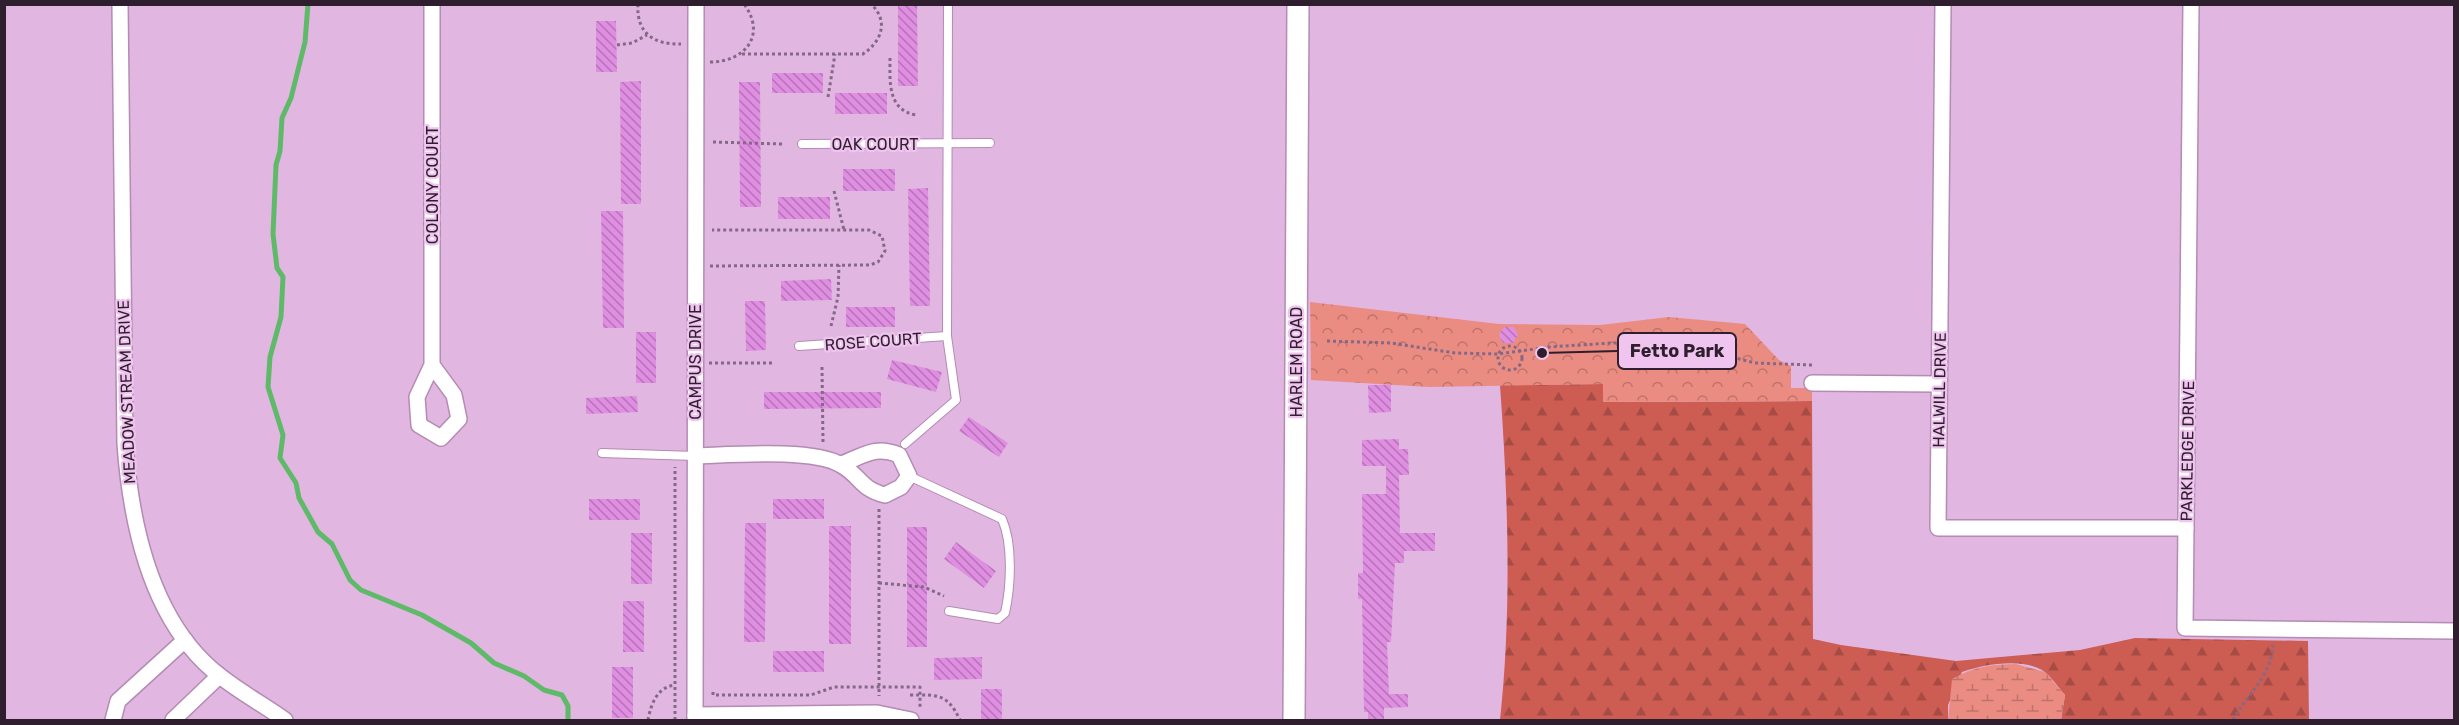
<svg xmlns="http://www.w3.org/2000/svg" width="2459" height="725" viewBox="0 0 2459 725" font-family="Rubik,sans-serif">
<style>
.forest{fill:url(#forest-firs)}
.wetland{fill:url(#wetland-marsh)}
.park{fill:url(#park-crowns)}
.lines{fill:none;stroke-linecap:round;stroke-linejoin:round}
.stream{stroke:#5eba69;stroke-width:5}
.building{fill:url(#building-back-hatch)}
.service-casing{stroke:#b38bb3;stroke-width:10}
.minor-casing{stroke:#b38bb3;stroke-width:18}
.secondary-casing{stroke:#b38bb3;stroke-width:24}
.path{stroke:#856885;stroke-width:3;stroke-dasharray:3 3;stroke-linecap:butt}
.service{stroke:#fff;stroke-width:8}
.minor{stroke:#fff;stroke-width:15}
.secondary{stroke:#fff;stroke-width:21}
.labels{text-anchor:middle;stroke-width:4.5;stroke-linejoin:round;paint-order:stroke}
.street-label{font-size:16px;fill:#2e1e2e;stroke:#efc4ee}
.leader{fill:none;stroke:#2e1e2e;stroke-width:2}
.callout-dot{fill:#2e1e2e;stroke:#efc4ee;stroke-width:2}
.callout{fill:#efc4ee;stroke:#2e1e2e;stroke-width:2}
.callout-label{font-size:18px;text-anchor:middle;font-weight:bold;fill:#2e1e2e}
</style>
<defs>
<pattern id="forest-firs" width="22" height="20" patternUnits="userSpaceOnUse" patternTransform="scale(1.5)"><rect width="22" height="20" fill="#cd5c53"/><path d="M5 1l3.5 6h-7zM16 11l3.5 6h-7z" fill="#a74b45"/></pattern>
<pattern id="wetland-marsh" width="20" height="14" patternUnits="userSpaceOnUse" patternTransform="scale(1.5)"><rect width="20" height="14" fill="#eb8c82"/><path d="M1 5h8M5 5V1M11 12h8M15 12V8" fill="none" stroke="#bf726b"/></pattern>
<pattern id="park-crowns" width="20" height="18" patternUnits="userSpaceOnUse" patternTransform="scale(1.5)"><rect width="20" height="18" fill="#eb8c82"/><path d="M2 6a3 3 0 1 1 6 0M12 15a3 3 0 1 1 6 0" fill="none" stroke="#bf726b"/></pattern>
<pattern id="building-back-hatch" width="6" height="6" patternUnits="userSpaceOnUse" patternTransform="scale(1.5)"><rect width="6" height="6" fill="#e08ee1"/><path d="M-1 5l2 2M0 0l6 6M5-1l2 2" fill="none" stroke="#b673b7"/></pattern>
</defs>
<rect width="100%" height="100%" fill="#e1b7e1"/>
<path class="forest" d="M 1603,384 L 1604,402 L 1812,401 L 1813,639 L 1841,645 L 1956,661 L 2080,650 L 2135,638 L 2308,641 L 2309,720 L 2061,720 L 2065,695 C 2058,687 2051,676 2042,670 C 2021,658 1984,664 1962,672 L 1948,705 L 1948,720 L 1500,720 C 1512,609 1508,497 1500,385 Z"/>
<path class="wetland" d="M 2016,664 L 2045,672 L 2065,695 L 2061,720 L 1948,720 L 1952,679 C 1973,667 1992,664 2016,664 Z"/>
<polygon class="park" points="1310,302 1499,324 1600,325 1669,317 1745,324 1779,360 1791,366 1791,388 1812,388 1812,401 1603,402 1603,384 1429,387 1311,380"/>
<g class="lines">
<polyline class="stream" points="308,4 305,42 291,98 282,118 280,151 276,165 273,234 277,268 283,277 281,317 270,357 268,387 283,435 280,458 296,483 299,498 318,532 332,544 350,580 361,590 422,615 471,643 494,663 524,676 544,690 562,695 568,706 568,720"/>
</g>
<g class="building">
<polygon points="898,4 917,4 918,86 898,86"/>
<polygon points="596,21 616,21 617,72 596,72"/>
<rect x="772" y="73" width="51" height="20"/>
<polygon points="641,81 641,204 621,204 620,82"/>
<polygon points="739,82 760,82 761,207 740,207"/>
<rect x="835" y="93" width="52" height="21"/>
<rect x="843" y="169" width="52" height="22"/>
<polygon points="928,188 930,306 910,306 908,189"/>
<rect x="778" y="197" width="52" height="22"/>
<polygon points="601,211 623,211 624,328 603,328"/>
<polygon points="831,279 832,300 781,301 781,281"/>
<polygon points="745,301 765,301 766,350 746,351"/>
<rect x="846" y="307" width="49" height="20"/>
<polygon points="1504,327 1514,327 1518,335 1513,343 1503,343 1499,335"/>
<rect x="636" y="332" width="20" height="51"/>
<polygon points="892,360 942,372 936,392 887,379"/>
<polygon points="1368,385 1391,385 1391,412 1369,413"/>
<polygon points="764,392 881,392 881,408 764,409"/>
<polygon points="637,396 638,412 586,414 586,398"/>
<polygon points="969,417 1008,443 999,457 959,431"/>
<polygon points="1399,439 1399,449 1408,449 1409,475 1399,475 1400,533 1435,533 1435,551 1404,551 1404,563 1395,563 1391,642 1387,642 1389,694 1408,694 1408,707 1384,708 1384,720 1368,720 1368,712 1364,712 1362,599 1358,599 1358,573 1363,573 1362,494 1386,494 1386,466 1362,466 1362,440"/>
<rect x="589" y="499" width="51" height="21"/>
<rect x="773" y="499" width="51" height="20"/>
<polygon points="745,523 766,523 765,642 744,642"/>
<rect x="829" y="526" width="22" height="118"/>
<rect x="907" y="527" width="20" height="120"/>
<rect x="631" y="533" width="21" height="51"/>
<polygon points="956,542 996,571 984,588 944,559"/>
<rect x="623" y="601" width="21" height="51"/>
<rect x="773" y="651" width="51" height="21"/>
<polygon points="982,657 982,679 934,680 934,658"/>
<rect x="612" y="667" width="21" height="51"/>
<rect x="981" y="689" width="21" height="31"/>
</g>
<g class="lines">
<defs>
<g id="service">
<polyline points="802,144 990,143"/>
<polyline points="799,346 947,336"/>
<polyline points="905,444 956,400 947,336 948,4"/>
<polyline points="602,453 695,456"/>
<path d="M 909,476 L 1002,519 C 1013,544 1011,586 1005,613 L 998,619 L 949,611"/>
</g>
<g id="minor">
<path d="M 120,4 L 125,444 C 131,526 151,623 220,676 C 240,692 264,705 285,720"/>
<polyline points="1943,4 1938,528 2186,528"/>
<polyline points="2191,4 2185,628 2454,631"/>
<polyline points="432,365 454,395 459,419 441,438 419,425 417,397 432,365 432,4"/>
<polyline points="1812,383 1939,384"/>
<path d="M 695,456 C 730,455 813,448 841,465 C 861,476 860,489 885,495 L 901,487 L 909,476 L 899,455 C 874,445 864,456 841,464"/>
<polyline points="695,715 877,713 911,720"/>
<polyline points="113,720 118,701 185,640"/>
<polyline points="173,720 219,676"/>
<polyline points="695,720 696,4"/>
</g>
<polyline id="secondary" points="1294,720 1298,4"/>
</defs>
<use href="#service" class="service-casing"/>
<use href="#minor" class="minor-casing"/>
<use href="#secondary" class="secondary-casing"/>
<g class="path">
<path d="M 638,4 C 636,33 654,45 681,44"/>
<polyline points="617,45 632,43 647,35"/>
<path d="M 742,54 L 863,54 C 882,41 889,21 871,4"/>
<path d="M 890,58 C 890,81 887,110 916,115"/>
<path d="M 710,62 C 745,62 767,35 744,4"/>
<polyline points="828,97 835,54"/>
<polyline points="713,142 782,144"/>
<polyline points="834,191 844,230"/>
<polyline points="710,266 870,265 878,262 885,251 882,236 869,230 712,230"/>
<polyline points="831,326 838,297 839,265"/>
<polyline points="1327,341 1391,343 1455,353 1498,354 1549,347 1611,343 1678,343 1755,363 1812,365"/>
<circle cx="1510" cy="358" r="12"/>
<polyline points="709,363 772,363"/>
<polyline points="822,367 823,442"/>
<polyline points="879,509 879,696"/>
<polyline points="879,583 924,587 944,596"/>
<polyline points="713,692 713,695 811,695 834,687 920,687 920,707"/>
<path d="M 910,695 C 938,695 947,693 960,720"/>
<path d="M 648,720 C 651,704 657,687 675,685"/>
<polyline points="675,720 675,467"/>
<path d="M 2233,720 C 2247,694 2271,677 2273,645"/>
</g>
<use href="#service" class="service"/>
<use href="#minor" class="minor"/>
<use href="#secondary" class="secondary"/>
</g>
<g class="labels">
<g class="street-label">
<text x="875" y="150">OAK COURT</text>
<text transform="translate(432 185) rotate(-90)" y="6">COLONY COURT</text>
<text transform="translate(873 341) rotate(-4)" y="6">ROSE COURT</text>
<text transform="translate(695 362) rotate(-90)" y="6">CAMPUS DRIVE</text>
<text transform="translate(1296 362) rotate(-90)" y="6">HARLEM ROAD</text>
<text transform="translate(1939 390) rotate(-89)" y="6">HALWILL DRIVE</text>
<text transform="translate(126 392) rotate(-92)" y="6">MEADOW STREAM DRIVE</text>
<text transform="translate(2187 451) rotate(-89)" y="6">PARKLEDGE DRIVE</text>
</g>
</g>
<path class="leader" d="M1542 353L1618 351"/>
<circle class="callout-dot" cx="1542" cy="353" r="6"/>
<rect class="callout" x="1618" y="333" width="118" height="36" rx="6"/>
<g class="callout-label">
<text x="1677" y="357">Fetto Park</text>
</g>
<rect width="2459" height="725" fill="none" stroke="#2e1e2e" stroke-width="12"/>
</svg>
